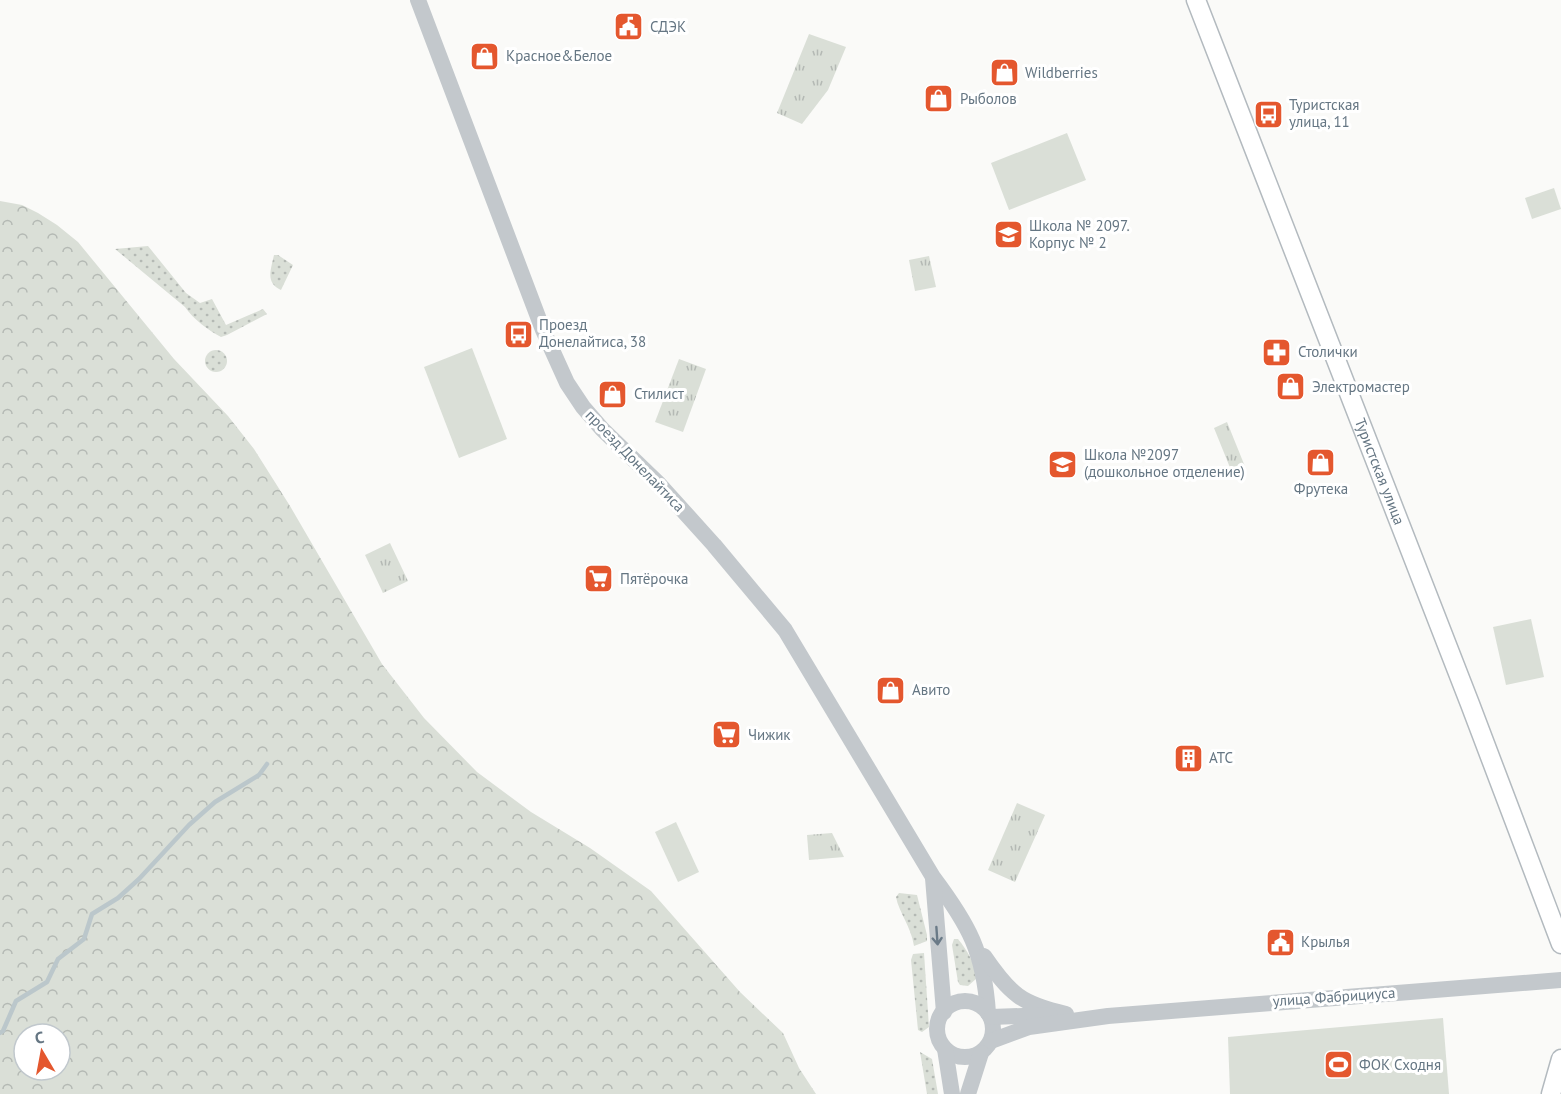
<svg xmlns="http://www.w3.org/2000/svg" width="1561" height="1094" viewBox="0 0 1561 1094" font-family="'PT Sans',sans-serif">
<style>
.grass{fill:url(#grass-dots)}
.forest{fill:url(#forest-crowns);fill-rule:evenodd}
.park{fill:url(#park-tufts)}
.garden{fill:#dadfd7}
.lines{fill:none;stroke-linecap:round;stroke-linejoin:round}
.stream{stroke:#bbc7cb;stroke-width:4.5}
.secondary-casing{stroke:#b3babf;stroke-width:21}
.tertiary{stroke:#c3c8cc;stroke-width:16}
.secondary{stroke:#fff;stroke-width:18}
.oneway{stroke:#6a7a87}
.labels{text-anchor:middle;stroke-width:6;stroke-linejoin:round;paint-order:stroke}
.poi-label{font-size:15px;fill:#657683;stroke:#fff;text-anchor:start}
.street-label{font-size:15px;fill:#657683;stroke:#fff}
</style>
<defs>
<pattern id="grass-dots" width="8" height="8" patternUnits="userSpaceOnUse" patternTransform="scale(1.5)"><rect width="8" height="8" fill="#dadfd7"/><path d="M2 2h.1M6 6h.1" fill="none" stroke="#b4b9b4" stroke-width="1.8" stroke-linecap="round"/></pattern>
<pattern id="forest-crowns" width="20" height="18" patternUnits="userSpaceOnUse" patternTransform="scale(1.5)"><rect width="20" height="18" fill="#dadfd7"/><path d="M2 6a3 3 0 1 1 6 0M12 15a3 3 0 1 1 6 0" fill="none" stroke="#b4b9b4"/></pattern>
<pattern id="park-tufts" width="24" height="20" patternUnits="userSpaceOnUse" patternTransform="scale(1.5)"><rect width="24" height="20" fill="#dadfd7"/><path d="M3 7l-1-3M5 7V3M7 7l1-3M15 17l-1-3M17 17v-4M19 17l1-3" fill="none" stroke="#b4b9b4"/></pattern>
</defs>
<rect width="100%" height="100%" fill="#fafaf8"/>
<g class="grass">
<path d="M 148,246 L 186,293 L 200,303 L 212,299 L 226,325 L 263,309 L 267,314 L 227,335 L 221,337 C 208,330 194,320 185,307 L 115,249 Z"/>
<path d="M 274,255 L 278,255 L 293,265 L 281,290 C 265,283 271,269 274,255 Z"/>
<circle cx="216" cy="361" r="11"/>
<path d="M 899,893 L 917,895 L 927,935 L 927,941 L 914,946 C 911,926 899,913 896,897 Z"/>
<path d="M 954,939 L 958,939 C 967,950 976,965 977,978 L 968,986 L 960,985 L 958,982 L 952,945 Z"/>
<polygon points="924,953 929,1027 922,1032 918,1030 911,960 913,954"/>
<polygon points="920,1052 932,1059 938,1094 927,1094"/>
</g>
<path class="forest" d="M 0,201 L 22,205 L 38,213 L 57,225 L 78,242 L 174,359 L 228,416 L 254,449 L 290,506 L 382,664 L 424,718 L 477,772 L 531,812 L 590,848 L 651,891 L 740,992 L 783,1033 L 799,1068 L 816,1094 L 0,1094 ZM 24,1034 L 60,1034 L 60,1070 L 24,1070 Z"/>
<g class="park">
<polygon points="809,34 846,47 828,90 802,124 777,113"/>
<polygon points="929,256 936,287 915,291 909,260"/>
<polygon points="679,359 706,369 683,432 655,422"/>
<polygon points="1227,422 1246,469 1233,475 1214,428"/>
<polygon points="390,543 408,581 383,593 365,555"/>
<polygon points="1017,803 1045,815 1015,882 988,870"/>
<polygon points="832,833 844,857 809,860 807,835"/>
</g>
<g class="garden">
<polygon points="1067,133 1086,180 1009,210 991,163"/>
<polygon points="1554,188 1561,209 1532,219 1525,198"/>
<polygon points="472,348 507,439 459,458 424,367"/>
<polygon points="1531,619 1544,677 1506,685 1493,627"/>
<polygon points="676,822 699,872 678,882 655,832"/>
<polygon points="1443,1018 1449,1094 1230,1094 1228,1037"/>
</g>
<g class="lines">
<polyline class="stream" points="0,1033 3,1031 16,1001 47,982 58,959 84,939 92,914 118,898 139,879 189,825 215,802 259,775 267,764"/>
<defs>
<g id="secondary">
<path id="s1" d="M 1196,0 L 1470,704 L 1561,944"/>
<polyline points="1551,1094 1561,1059"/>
</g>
</defs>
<use href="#secondary" class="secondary-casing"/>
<g class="tertiary">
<path d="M 418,0 L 543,330 L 567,383 L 583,407 L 602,429 L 659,484 L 714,545 L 785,630 L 933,877 C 969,925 984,952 988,1013"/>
<polyline points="933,878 944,1012"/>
<path d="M 984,956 C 1010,994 1021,1004 1066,1014"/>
<circle cx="965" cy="1029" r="28"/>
<polyline points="991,1017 1050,1015"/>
<polyline points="991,1041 1029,1027 1108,1016 1561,980"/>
<polyline points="945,1049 952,1094"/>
<polyline points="968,1094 981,1053"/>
</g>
<use href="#secondary" class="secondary"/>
</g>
<defs><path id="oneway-shaft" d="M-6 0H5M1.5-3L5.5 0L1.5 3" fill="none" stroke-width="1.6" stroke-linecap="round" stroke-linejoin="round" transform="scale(1.5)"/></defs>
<use class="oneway" href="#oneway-shaft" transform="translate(937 936) rotate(86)"/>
<defs>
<symbol id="civic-square" viewBox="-11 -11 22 22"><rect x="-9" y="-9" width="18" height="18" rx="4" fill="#e4572e" stroke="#fff"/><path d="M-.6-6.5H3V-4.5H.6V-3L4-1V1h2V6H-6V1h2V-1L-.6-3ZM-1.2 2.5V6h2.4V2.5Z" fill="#fff"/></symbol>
<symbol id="shop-square" viewBox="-11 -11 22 22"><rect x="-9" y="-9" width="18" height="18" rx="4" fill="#e4572e" stroke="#fff"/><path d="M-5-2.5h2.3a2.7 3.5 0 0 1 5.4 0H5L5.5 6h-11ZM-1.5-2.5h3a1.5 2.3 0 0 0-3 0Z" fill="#fff"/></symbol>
<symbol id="bus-square" viewBox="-11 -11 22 22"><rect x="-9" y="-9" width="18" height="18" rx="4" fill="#e4572e" stroke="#fff"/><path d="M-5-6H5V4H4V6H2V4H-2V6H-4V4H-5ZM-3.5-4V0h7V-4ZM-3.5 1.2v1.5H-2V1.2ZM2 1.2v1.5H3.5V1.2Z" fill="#fff"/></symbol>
<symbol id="school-square" viewBox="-11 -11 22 22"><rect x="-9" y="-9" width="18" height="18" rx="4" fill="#e4572e" stroke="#fff"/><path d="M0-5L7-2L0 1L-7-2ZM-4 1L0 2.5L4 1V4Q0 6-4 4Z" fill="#fff"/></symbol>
<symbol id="pharmacy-square" viewBox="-11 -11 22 22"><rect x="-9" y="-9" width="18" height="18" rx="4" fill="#e4572e" stroke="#fff"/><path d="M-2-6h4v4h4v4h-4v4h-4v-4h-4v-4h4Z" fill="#fff"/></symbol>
<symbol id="supermarket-square" viewBox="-11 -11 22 22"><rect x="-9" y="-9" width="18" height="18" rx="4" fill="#e4572e" stroke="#fff"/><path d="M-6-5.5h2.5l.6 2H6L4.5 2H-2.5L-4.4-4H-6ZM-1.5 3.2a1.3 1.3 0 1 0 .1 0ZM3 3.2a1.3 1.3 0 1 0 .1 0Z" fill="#fff"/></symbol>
<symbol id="building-square" viewBox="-11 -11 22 22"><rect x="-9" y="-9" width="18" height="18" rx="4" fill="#e4572e" stroke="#fff"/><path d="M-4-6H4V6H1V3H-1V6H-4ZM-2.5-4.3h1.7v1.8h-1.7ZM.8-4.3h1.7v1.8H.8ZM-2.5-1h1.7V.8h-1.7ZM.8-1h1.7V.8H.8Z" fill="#fff"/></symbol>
<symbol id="stadium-square" viewBox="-11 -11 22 22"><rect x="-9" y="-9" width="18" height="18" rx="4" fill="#e4572e" stroke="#fff"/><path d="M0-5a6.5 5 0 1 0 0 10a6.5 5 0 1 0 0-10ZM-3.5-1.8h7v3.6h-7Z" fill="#fff"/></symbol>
</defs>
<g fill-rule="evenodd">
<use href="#civic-square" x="612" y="10" width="33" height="33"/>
<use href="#shop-square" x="468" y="40" width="33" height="33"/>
<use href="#shop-square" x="988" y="56" width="33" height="33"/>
<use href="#shop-square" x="922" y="82" width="33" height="33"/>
<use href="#bus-square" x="1252" y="98" width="33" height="33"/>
<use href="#school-square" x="992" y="218" width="33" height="33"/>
<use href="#bus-square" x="502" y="318" width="33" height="33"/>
<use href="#pharmacy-square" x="1260" y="336" width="33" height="33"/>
<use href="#shop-square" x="1274" y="370" width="33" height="33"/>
<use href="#shop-square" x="596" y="378" width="33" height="33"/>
<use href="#shop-square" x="1304" y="446" width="33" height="33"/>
<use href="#school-square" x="1046" y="448" width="33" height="33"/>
<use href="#supermarket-square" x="582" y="562" width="33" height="33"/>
<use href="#shop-square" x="874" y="674" width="33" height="33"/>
<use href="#supermarket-square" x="710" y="718" width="33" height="33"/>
<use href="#building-square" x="1172" y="742" width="33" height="33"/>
<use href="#civic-square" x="1264" y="926" width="33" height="33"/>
<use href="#stadium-square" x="1322" y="1048" width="33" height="33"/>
</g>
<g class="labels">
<g class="poi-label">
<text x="650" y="32">СДЭК</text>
<text x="506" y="61">Красное&amp;Белое</text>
<text x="1025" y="78">Wildberries</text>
<text x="960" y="104">Рыболов</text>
<text x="1289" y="110">Туристская<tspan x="1289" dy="17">улица, 11</tspan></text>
<text x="1029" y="231">Школа № 2097.<tspan x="1029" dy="17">Корпус № 2</tspan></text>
<text x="539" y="330">Проезд<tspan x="539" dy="17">Донелайтиса, 38</tspan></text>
<text x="1298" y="357">Столички</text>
<text x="1312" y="392">Электромастер</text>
<text x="634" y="399">Стилист</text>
<text x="1084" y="460">Школа №2097<tspan x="1084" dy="17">(дошкольное отделение)</tspan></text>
<text x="1321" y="494" text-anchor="middle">Фрутека</text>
<text x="620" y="584">Пятёрочка</text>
<text x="912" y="695">Авито</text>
<text x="748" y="740">Чижик</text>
<text x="1209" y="763">АТС</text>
<text x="1301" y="947">Крылья</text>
<text x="1359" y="1070">ФОК Сходня</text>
</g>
<g class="street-label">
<text transform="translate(635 461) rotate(46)" y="5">проезд Донелайтиса</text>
<text dy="5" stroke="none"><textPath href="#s1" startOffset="506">Туристская улица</textPath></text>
<text transform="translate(1334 997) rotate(-4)" y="5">улица Фабрициуса</text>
</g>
</g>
<g transform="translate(42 1052) rotate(350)"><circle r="28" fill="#ffffff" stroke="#c1c8cd" stroke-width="1.5"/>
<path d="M0-4.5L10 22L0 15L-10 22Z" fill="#e4572e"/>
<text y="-9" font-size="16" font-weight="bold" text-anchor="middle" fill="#657683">С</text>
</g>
</svg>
